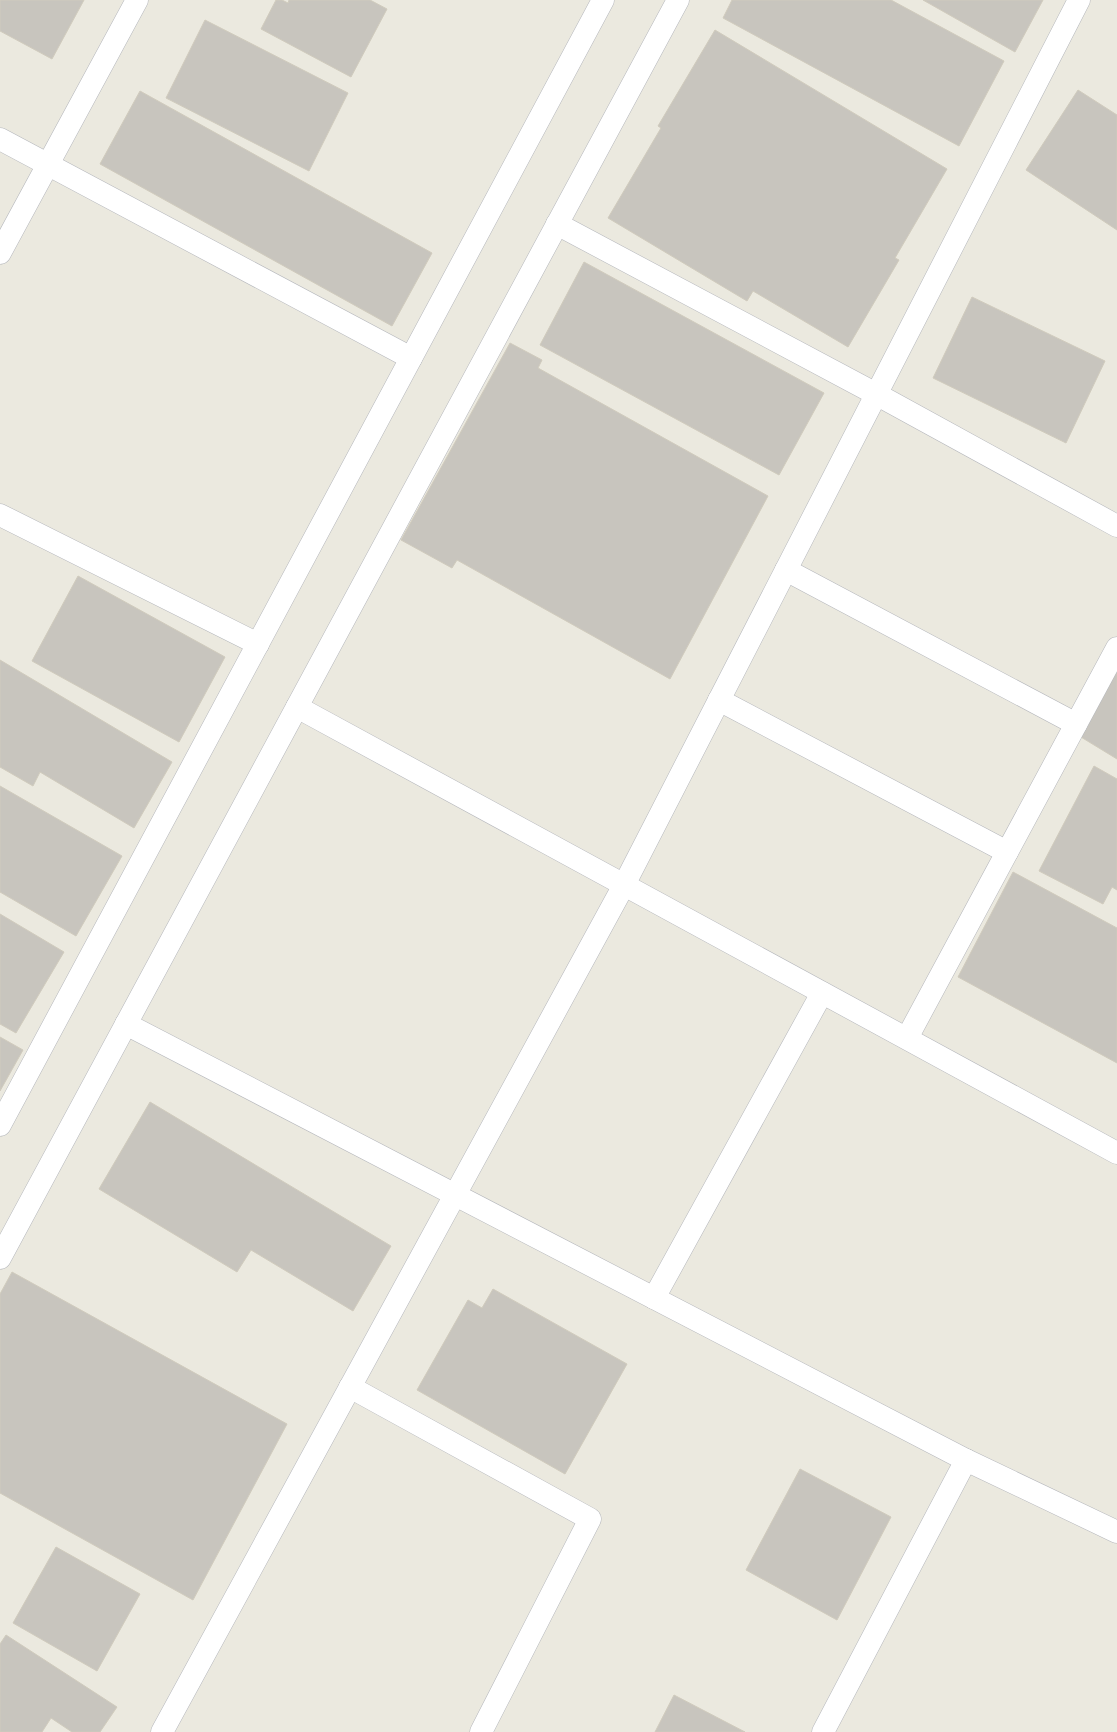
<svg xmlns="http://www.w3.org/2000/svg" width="1117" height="1732" viewBox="0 0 1117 1732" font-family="Signika,sans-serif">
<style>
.building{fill:#c8c5be;stroke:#d0cbbd}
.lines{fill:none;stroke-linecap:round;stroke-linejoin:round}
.street-casing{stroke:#b5b7bc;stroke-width:23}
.street{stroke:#fff;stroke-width:22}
</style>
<rect width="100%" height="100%" fill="#ebe9df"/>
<g class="building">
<polygon points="0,0 84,0 52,59 0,31"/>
<polygon points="276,0 282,0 288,3 289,0 370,0 387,9 351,77 261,29"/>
<polygon points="732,0 891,0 1004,61 959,146 723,18"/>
<polygon points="923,0 1043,0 1015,52"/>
<polygon points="205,20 348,93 309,171 166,98"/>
<polygon points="715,30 947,169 895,258 899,260 848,347 753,291 747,301 608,218 661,128 658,126"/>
<polygon points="1078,90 1117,115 1117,230 1026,170"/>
<polygon points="140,91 432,253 392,326 100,164"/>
<polygon points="584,262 824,393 779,475 540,345"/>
<polygon points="972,297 1105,361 1066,443 933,378"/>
<polygon points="510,343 542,360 538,368 768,496 670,679 457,560 452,568 401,540"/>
<polygon points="78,576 225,657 179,742 32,661"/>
<polygon points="0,660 172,762 134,828 40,772 33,786 0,767"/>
<polygon points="1117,662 1117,759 1076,734"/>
<polygon points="1094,766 1117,779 1117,890 1112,887 1103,904 1039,871"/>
<polygon points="0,786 122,856 76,936 0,892"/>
<polygon points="1013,872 1117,928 1117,1063 958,977"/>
<polygon points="0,914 64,952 16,1033 0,1024"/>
<polygon points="0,1037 23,1050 0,1091"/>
<polygon points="150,1102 391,1246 353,1311 251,1250 237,1272 99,1189"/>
<polygon points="12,1272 287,1424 193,1600 0,1493 0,1294"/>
<polygon points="493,1289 627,1364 565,1474 417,1390 468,1300 482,1308"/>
<polygon points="800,1469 891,1517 837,1620 746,1570"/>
<polygon points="56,1547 140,1594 97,1671 13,1623"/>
<polygon points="6,1635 117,1707 100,1732 72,1732 51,1718 42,1732 0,1732 0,1644"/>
<polygon points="674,1695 745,1732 655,1732"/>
</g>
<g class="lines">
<defs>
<g id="street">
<polyline points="0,139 411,358"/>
<polyline points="557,224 876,394 1117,526"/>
<polyline points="0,253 137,0"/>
<polyline points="0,515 258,644"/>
<polyline points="786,570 1076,724"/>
<polyline points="719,700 1007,852"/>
<polyline points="297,707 1117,1153"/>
<polyline points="126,1024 966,1460 1117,1532"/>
<polyline points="907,1038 1117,648"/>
<polyline points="0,1125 603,0"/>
<polyline points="0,1258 678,0"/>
<polyline points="654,1298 822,993"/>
<polyline points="350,1387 590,1519 481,1732"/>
<polyline points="162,1732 624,885 1079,0"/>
<polyline points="823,1732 966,1460"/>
</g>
</defs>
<use href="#street" class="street-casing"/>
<use href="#street" class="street"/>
</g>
</svg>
